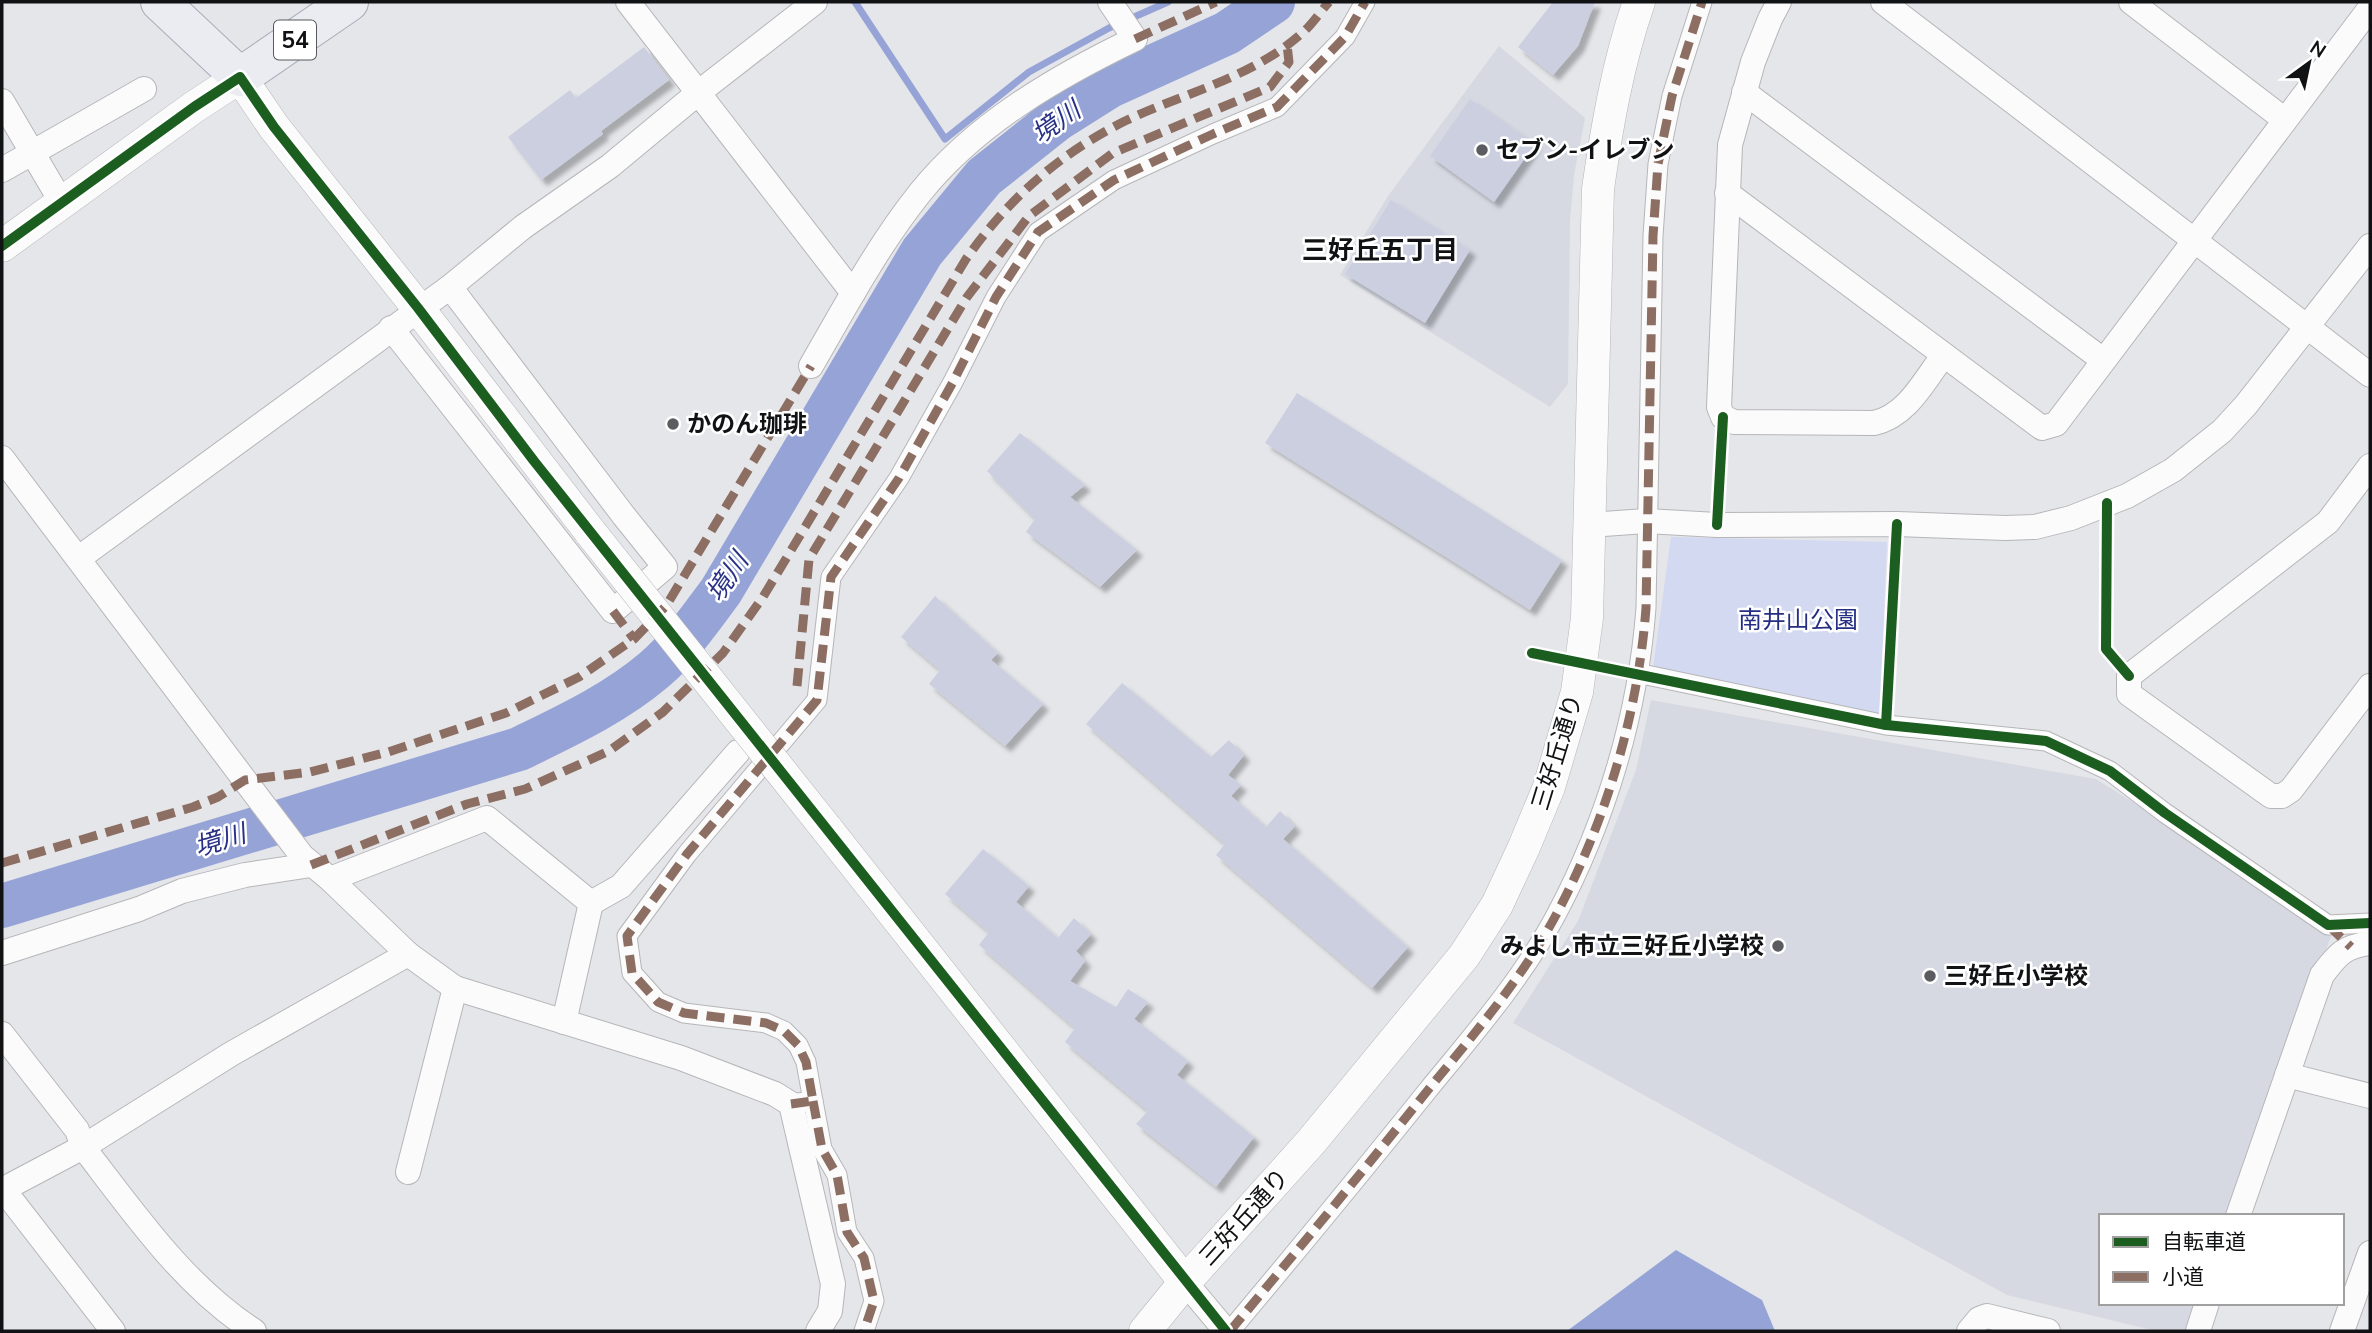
<svg xmlns="http://www.w3.org/2000/svg" width="2372" height="1333" viewBox="0 0 2372 1333" font-family="'Nunito Sans','Noto Sans JP',sans-serif">
<style>
.built{fill:#d6d9e2}
.green{fill:#d2d9f1}
.water{fill:#96a3d6}
.lines{fill:none;stroke-linecap:round;stroke-linejoin:round}
.stream{stroke:#96a3d6;stroke-width:7}
.river{stroke:#96a3d6;stroke-width:44}
.building{fill:#cbcfe0;filter:url(#shadow)}
.pedestrian-casing{stroke:#b6b6b9;stroke-width:21}
.minor-casing{stroke:#b6b6b9;stroke-width:26}
.tertiary-casing{stroke:#b6b6b9;stroke-width:33}
.primary-casing{stroke:#a9acb8;stroke-width:40}
.pedestrian{stroke:#fbfbfc;stroke-width:19}
.minor{stroke:#fbfbfc;stroke-width:24}
.tertiary{stroke:#fbfbfc;stroke-width:32}
.primary{stroke:#eaecf2;stroke-width:38}
.tertiary-bridge-casing{stroke:#b6b6b9;stroke-width:33;stroke-linecap:butt}
.tertiary-bridge{stroke:#fbfbfc;stroke-width:32}
.quiet{stroke:#8d6e63;stroke-width:9;stroke-dasharray:18 9;stroke-linecap:butt}
.cycleway-casing{stroke:#fff;stroke-width:15}
.cycleway{stroke:#1b5e20;stroke-width:10}
.poi-dot{fill:#5b5c5f;stroke:#fff;stroke-width:2.5}
.labels{text-anchor:middle;stroke-width:5;stroke-linejoin:round;paint-order:stroke}
.shield{fill:#fff;stroke:#58595a;stroke-width:2}
.shield-label{font-size:23px;font-weight:bold;fill:#111214}
.poi-label{font-size:24px;font-weight:bold;fill:#111214;stroke:#fff;text-anchor:start}
.park-label{font-size:24px;fill:#252e83;stroke:#fff}
.street-label{font-size:24px;fill:#111214;stroke:#fff}
.water-label{font-size:26px;font-style:italic;fill:#283186;stroke:#fff}
.neighbourhood-label{font-size:26px;font-weight:bold;fill:#111214;stroke:#fff}
</style>
<defs>
<filter id="shadow"><feDropShadow dx="6" dy="6" stdDeviation="2" flood-color="#0004"/></filter>
</defs>
<rect width="100%" height="100%" fill="#e5e6ea"/>
<g class="built">
<polygon points="1499,46 1585,118 1574,175 1570,221 1568,384 1550,407 1340,275 1388,196"/>
<polygon points="1651,700 2096,779 2334,928 2230,1216 2101,1216 2101,1303 2198,1303 2188,1331 2156,1331 2007,1295 1513,1023 1578,921 1636,770"/>
</g>
<polygon class="green" points="1671,537 1887,542 1880,715 1652,675"/>
<polygon class="water" points="1676,1250 1762,1300 1775,1331 1567,1331"/>
<g class="lines">
<polyline class="stream" points="855,2 945,139 1029,72 1109,28 1168,2"/>
<path class="river" d="M 2,906 L 519,749 C 566,726 614,704 654,670 C 681,647 701,618 721,591 L 922,252 L 984,177 L 1056,120 L 1110,86 L 1227,33 L 1273,2"/>
</g>
<g class="building">
<polygon points="1553,2 1595,2 1578,46 1553,75 1518,47"/>
<polygon points="644,47 669,80 601,131 603,134 541,180 508,137 570,90 576,98"/>
<polygon points="1470,99 1535,144 1494,202 1430,156"/>
<polygon points="1391,200 1470,250 1425,323 1345,274"/>
<polygon points="1297,393 1562,560 1530,610 1265,443"/>
<polygon points="1020,433 1085,485 1070,497 1137,550 1100,587 1026,532 1035,519 987,471"/>
<polygon points="935,596 998,653 991,660 1043,704 1005,746 929,684 940,670 901,637"/>
<polygon points="1122,683 1211,757 1229,740 1244,755 1228,775 1241,785 1231,796 1266,827 1280,811 1295,826 1283,839 1408,947 1372,988 1216,855 1225,844 1086,724"/>
<polygon points="983,849 1029,886 1016,902 1058,938 1074,918 1091,934 1076,951 1085,961 1070,981 1116,1007 1128,989 1148,1002 1134,1019 1188,1061 1177,1075 1254,1137 1216,1187 1136,1124 1148,1111 1065,1042 1075,1028 979,945 989,932 945,894"/>
</g>
<g class="lines">
<defs>
<g id="pedestrian">
<polyline points="1637,673 1886,725 2046,741 2110,771 2165,813 2328,925 2370,923"/>
<polyline points="813,1101 822,1149 837,1175 847,1232 864,1258 874,1301 864,1331"/>
<polyline points="791,1104 813,1101 806,1062 798,1045 784,1031 766,1023 684,1013 658,1002 632,973 627,936 687,854 817,700 831,577 899,478 953,382 996,297 1038,232 1114,180 1213,134 1277,107 1345,37 1365,2"/>
<path d="M 1230,1331 C 1297,1251 1363,1171 1428,1090 C 1473,1035 1522,979 1556,915 C 1606,821 1638,714 1646,608 L 1653,236 L 1658,164 L 1672,96 L 1702,2"/>
</g>
<g id="minor">
<polyline points="628,2 853,293"/>
<path d="M 1779,2 L 1770,19 L 1753,62 L 1730,145 L 1719,407 L 1723,417 L 1734,422 L 1874,423 C 1907,416 1924,381 1943,356"/>
<polyline points="1883,2 2370,375"/>
<polyline points="2131,2 2285,120"/>
<polyline points="1744,92 2103,360"/>
<polyline points="2,101 62,203"/>
<polyline points="2,170 144,89"/>
<polyline points="1727,193 2042,428 2056,424 2370,8"/>
<polyline points="391,328 613,611 665,567 624,516 450,287"/>
<path d="M 811,366 C 845,307 877,247 919,194 C 975,124 1056,77 1135,39 L 1110,2"/>
<polyline points="2,458 302,856 330,879 408,954 455,988 681,1058 775,1094 791,1104 833,1284 830,1311 818,1331"/>
<polyline points="2370,466 2328,522 2129,676 2129,694 2271,796 2282,796 2291,790 2370,686"/>
<polyline points="1589,525 1646,521 1717,525 1897,524 2005,528 2035,527 2071,518 2127,496 2173,470 2222,431 2246,405 2370,246"/>
<polyline points="79,558 450,287 523,227 610,166 698,93 815,2"/>
<polyline points="330,879 487,818 591,903"/>
<polyline points="2,953 139,909 182,891 245,875 311,865"/>
<polyline points="564,1022 591,903 621,886 738,752"/>
<path d="M 2,1034 L 77,1130 L 83,1147 C 134,1213 183,1285 254,1331"/>
<polyline points="2287,1075 2370,1096"/>
<polyline points="408,1172 455,988"/>
<polyline points="3,1189 113,1331"/>
<polyline points="2,1190 83,1147 231,1054 408,954"/>
<path d="M 2238,1216 L 2322,975 C 2338,954 2343,947 2370,943"/>
<polyline points="1185,1282 1226,1331"/>
<polyline points="1969,1331 1979,1319 1987,1316 2048,1331"/>
<polyline points="2198,1331 2207,1303"/>
<polyline points="2342,1331 2370,1253"/>
</g>
<g id="tertiary">
<polyline points="2,246 194,107 240,77 274,127 418,308 591,533"/>
<polyline points="826,828 1185,1282"/>
<path d="M 1145,1331 L 1185,1282 L 1311,1142 L 1464,956 L 1497,905 L 1524,847 L 1549,787 L 1577,692 L 1587,618 L 1598,189 C 1607,126 1618,62 1639,2"/>
</g>
<polyline id="primary" points="160,2 240,77 349,2"/>
</defs>
<use href="#pedestrian" class="pedestrian-casing"/>
<use href="#minor" class="minor-casing"/>
<use href="#tertiary" class="tertiary-casing"/>
<use href="#primary" class="primary-casing"/>
<use href="#pedestrian" class="pedestrian"/>
<use href="#minor" class="minor"/>
<use href="#tertiary" class="tertiary"/>
<use href="#primary" class="primary"/>
<defs>
<polyline id="tertiary-bridge" points="591,533 826,828"/>
</defs>
<use href="#tertiary-bridge" class="tertiary-bridge-casing"/>
<use href="#tertiary-bridge" class="tertiary-bridge"/>
<g class="quiet">
<polyline points="1135,39 1216,2"/>
<polyline points="613,611 634,639"/>
<polyline points="797,686 809,559 967,297 1029,216 1113,153 1270,87 1289,62 1287,45"/>
<polyline points="2,863 193,807 218,797 245,780 310,772 388,752 506,713 579,677 634,639 666,606 811,366"/>
<path d="M 311,865 L 467,804 L 525,789 L 609,751 L 663,712 L 723,653 L 763,597 L 966,259 C 1008,199 1059,154 1125,121 C 1184,93 1251,78 1301,34 C 1312,25 1320,12 1329,2"/>
<polyline points="2328,925 2351,947"/>
<polyline points="813,1101 822,1149 837,1175 847,1232 864,1258 874,1301 864,1331"/>
<polyline points="791,1104 813,1101 806,1062 798,1045 784,1031 766,1023 684,1013 658,1002 632,973 627,936 687,854 817,700 831,577 899,478 953,382 996,297 1038,232 1114,180 1213,134 1277,107 1345,37 1365,2"/>
<path d="M 1230,1331 C 1297,1251 1363,1171 1428,1090 C 1473,1035 1522,979 1556,915 C 1606,821 1638,714 1646,608 L 1653,236 L 1658,164 L 1672,96 L 1702,2"/>
</g>
<defs>
<g id="cycleway">
<polyline points="2,246 194,107 240,77 274,127 418,308 534,461 1226,1331"/>
<polyline points="2107,503 2106,649 2129,676"/>
<polyline points="1717,525 1723,417"/>
<polyline points="1532,653 1886,725 2046,741 2110,771 2165,813 2328,925 2370,923"/>
<polyline points="1886,725 1897,524"/>
</g>
</defs>
<use href="#cycleway" class="cycleway-casing"/>
<use href="#cycleway" class="cycleway"/>
</g>
<g class="poi-dot">
<circle cx="1482" cy="150" r="7"/>
<circle cx="673" cy="424" r="7"/>
<circle cx="1778" cy="946" r="7"/>
<circle cx="1930" cy="976" r="7"/>
</g>
<g class="labels">
<rect class="shield" x="274" y="20.5" width="42" height="39" rx="5"/>
<g class="shield-label">
<text x="295" y="48">54</text>
</g>
<g class="poi-label">
<text x="1496" y="158">セブン-イレブン</text>
<text x="687" y="432">かのん珈琲</text>
<text x="1764" y="954" text-anchor="end">みよし市立三好丘小学校</text>
<text x="1944" y="984">三好丘小学校</text>
</g>
<g class="park-label">
<text x="1798" y="628">南井山公園</text>
</g>
<g class="street-label">
<text transform="translate(1557 752) rotate(-73)" y="8">三好丘通り</text>
<text transform="translate(1244 1217) rotate(-48)" y="8">三好丘通り</text>
</g>
<g class="water-label">
<text transform="translate(1056 122) rotate(-35)" y="9">境川</text>
<text transform="translate(727 577) rotate(-56)" y="9">境川</text>
<text transform="translate(220 840) rotate(-17)" y="9">境川</text>
</g>
<g class="neighbourhood-label">
<text x="1380" y="259">三好丘五丁目</text>
</g>
</g>
<rect width="2372" height="1333" fill="none" stroke="#111214" stroke-width="7"/>
<rect x="2099" y="1214" width="245" height="91" fill="#ffffff" stroke="#a0a0a1" stroke-width="2"/>
<rect x="2113" y="1237" width="35" height="10" fill="#1b5e20" stroke="#a0a0a1" stroke-width="2"/>
<text x="2162" y="1249" font-size="21" fill="#111214">自転車道</text>
<rect x="2113" y="1272" width="35" height="10" fill="#8d6e63" stroke="#a0a0a1" stroke-width="2"/>
<text x="2162" y="1284" font-size="21" fill="#111214">小道</text>
<g transform="translate(2309 63) rotate(33)" stroke="#ffffff" stroke-width="5" paint-order="stroke">
<path d="M0-5L12 26L0 18L-12 26Z" fill="#111214"/>
<text y="-10" font-size="19" font-weight="bold" text-anchor="middle" fill="#111214">N</text>
</g>
</svg>
